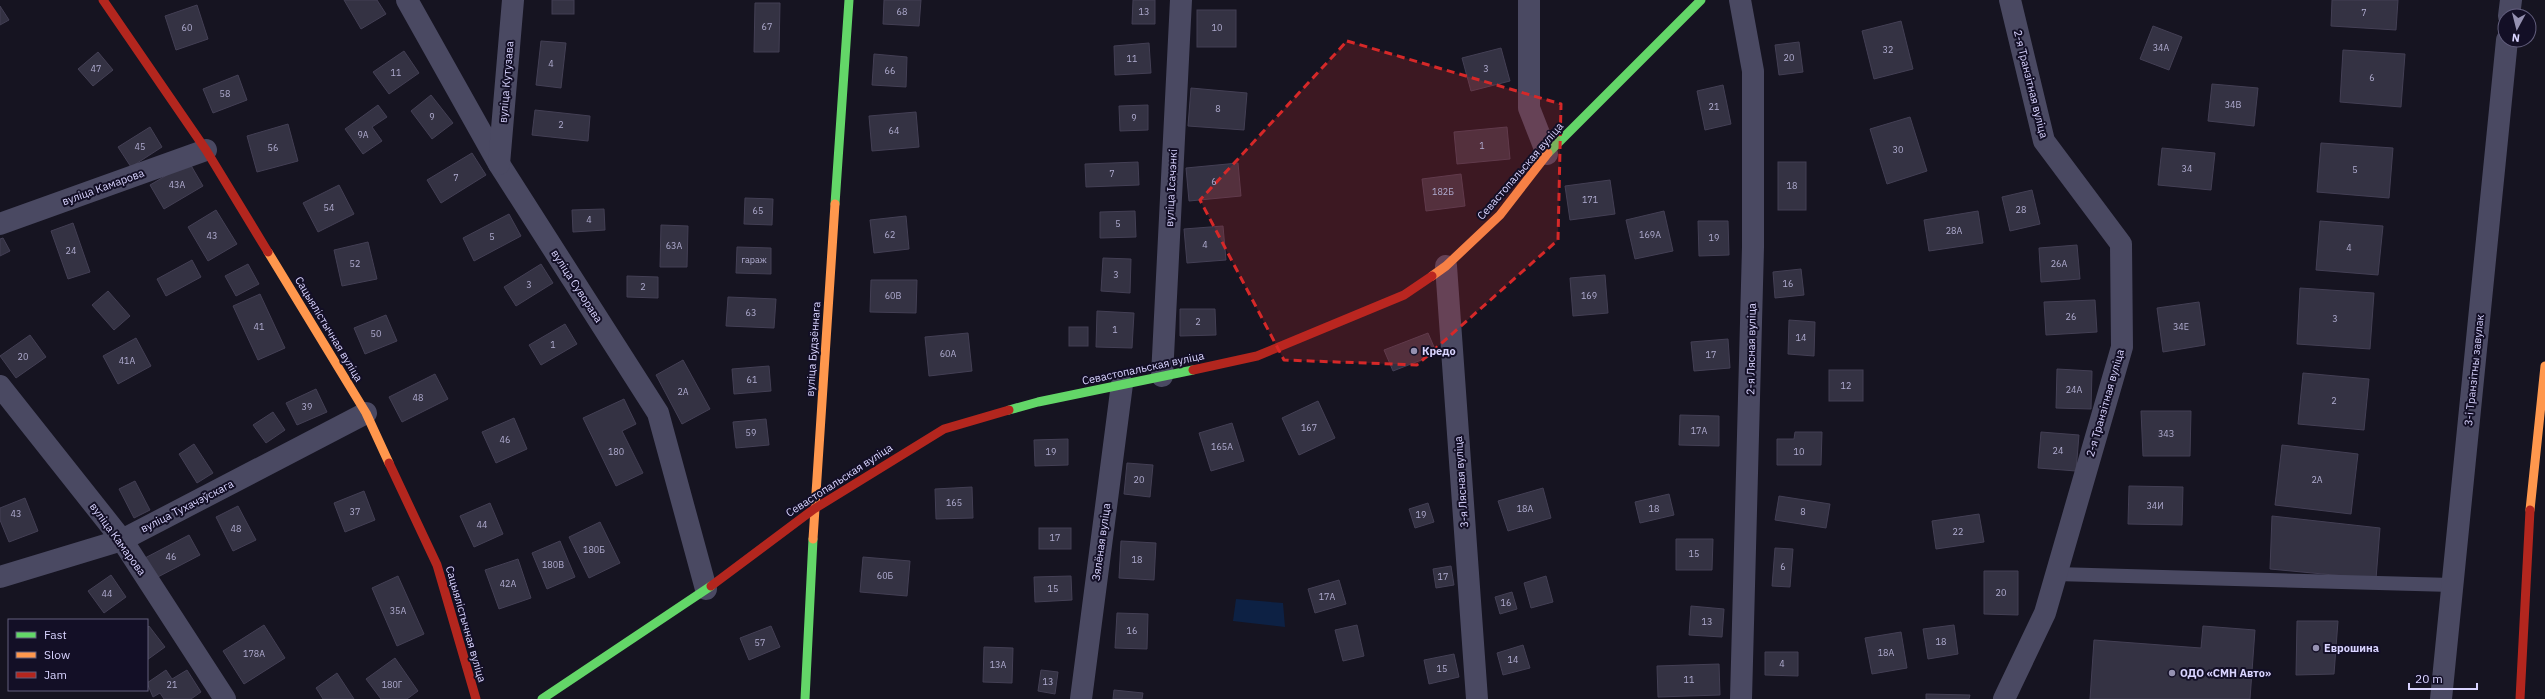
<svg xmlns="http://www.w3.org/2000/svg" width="2545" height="699" viewBox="0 0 2545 699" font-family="'IBM Plex Sans',sans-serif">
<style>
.water{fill:#0d2144}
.building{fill:#343243;stroke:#433f54}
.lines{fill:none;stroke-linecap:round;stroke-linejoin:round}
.lane{stroke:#4a4962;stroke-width:14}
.street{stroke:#4a4962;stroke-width:22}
.fast{stroke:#63d668;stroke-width:9}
.slow{stroke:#ff974d;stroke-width:9}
.jam{stroke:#b3261e;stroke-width:9}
.marked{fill:#d62828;fill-opacity:0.2;stroke:#d62828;stroke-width:3;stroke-dasharray:8 5;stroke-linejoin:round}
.poi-dot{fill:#9591b1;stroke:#130f26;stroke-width:1.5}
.labels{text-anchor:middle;stroke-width:4;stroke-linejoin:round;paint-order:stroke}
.number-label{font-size:9px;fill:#b0acd0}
.street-label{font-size:11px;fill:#d9d4ff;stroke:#130f26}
.poi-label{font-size:11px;font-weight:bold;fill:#d9d4ff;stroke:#130f26;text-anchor:start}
</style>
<rect width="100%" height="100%" fill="#161421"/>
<polygon class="water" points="1236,599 1283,603 1285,627 1233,621"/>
<g class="building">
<polygon points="344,0 377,0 386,14 361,29"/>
<rect x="552" y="0" width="22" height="14"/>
<polygon points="884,0 921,0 919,26 883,24"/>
<polygon points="1133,0 1155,0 1155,24 1132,24"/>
<polygon points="2332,0 2398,0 2396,30 2331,26"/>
<polygon points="755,3 780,3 779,52 754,52"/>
<polygon points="197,5 208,39 176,50 165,16"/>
<polygon points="0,6 9,20 0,25"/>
<rect x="1197" y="10" width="39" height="37"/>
<polygon points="1901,21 1913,69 1874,79 1862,31"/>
<polygon points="2153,26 2182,37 2169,70 2140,59"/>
<polygon points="541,41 566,43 561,88 536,85"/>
<polygon points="1799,42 1803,72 1779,75 1775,45"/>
<polygon points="1149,43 1151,73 1115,75 1114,46"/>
<polygon points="1501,48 1510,81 1471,91 1462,58"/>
<polygon points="2343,50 2405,54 2401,107 2340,102"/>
<polygon points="404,51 419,73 389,94 373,72"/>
<polygon points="98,52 113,70 93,86 78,69"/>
<polygon points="874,54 907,57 906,87 872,85"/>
<polygon points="238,75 247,100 213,113 203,89"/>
<polygon points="2212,84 2258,88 2254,126 2208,121"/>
<polygon points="1723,85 1731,124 1705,130 1697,91"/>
<polygon points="1191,88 1247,93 1244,130 1188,126"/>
<polygon points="431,95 453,123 432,139 411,111"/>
<polygon points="378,105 387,117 372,127 382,141 363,154 345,129"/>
<polygon points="1148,105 1148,130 1120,131 1119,106"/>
<polygon points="535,110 590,116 588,141 532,135"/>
<polygon points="916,112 919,147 872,151 869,116"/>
<polygon points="1910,117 1927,171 1887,184 1870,129"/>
<polygon points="288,124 298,161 257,172 247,136"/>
<polygon points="150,127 162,147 131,167 118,147"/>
<polygon points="1507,127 1510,159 1457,164 1454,132"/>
<polygon points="2321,143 2393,148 2389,198 2317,192"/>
<polygon points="2162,148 2215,153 2211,190 2158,185"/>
<polygon points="472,153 486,175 441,203 427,180"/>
<polygon points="189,162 203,186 164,209 150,185"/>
<polygon points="1138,162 1139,185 1086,187 1085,164"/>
<rect x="1778" y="162" width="28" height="48"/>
<polygon points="1238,163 1241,196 1189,201 1186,168"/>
<polygon points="1461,174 1465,206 1426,211 1422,179"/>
<polygon points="1610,180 1615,214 1570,220 1565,186"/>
<polygon points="339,185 354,214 318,232 303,203"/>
<polygon points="2032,190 2040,224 2010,231 2002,197"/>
<polygon points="745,198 773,199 772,225 744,224"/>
<polygon points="604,209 605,230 573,232 572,210"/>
<polygon points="216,210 237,244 208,261 188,227"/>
<polygon points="1135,211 1136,237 1100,238 1100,212"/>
<polygon points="1664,211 1673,251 1635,259 1626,220"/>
<polygon points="1978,211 1983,243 1929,251 1924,220"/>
<polygon points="509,214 521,236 474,261 463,238"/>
<polygon points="906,216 909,249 874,253 870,220"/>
<polygon points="1698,221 1728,221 1729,255 1699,256"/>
<polygon points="2320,221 2383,226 2378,275 2316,270"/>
<polygon points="73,223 90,272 68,279 51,231"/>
<polygon points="661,225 688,226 687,267 660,267"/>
<polygon points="1223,226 1226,260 1187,263 1184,229"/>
<polygon points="3,238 10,251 0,256 0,239"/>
<polygon points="368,242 377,279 342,286 334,250"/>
<polygon points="2077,245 2080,279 2041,282 2039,248"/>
<polygon points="737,247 771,248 771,274 736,273"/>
<polygon points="1103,258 1131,259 1130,293 1101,291"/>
<polygon points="192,260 201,277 166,296 157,279"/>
<polygon points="248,264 259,284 236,296 225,276"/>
<polygon points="541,264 553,283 516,306 504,287"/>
<polygon points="1801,269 1804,295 1775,298 1773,272"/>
<polygon points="1605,275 1608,313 1573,316 1570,278"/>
<polygon points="627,276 658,277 658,298 627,297"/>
<polygon points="871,280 917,280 916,313 870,312"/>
<polygon points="2300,288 2374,293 2370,349 2297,344"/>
<polygon points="108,291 130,316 114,330 92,305"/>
<polygon points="260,294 285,348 258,360 233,306"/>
<polygon points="728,297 776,299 774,328 726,326"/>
<polygon points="2095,300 2097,332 2046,335 2044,302"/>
<polygon points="2199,302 2205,345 2163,352 2157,308"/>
<polygon points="1180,309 1215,309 1216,335 1180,336"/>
<polygon points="1097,311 1134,313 1132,348 1096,347"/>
<polygon points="386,315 397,341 365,354 354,328"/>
<polygon points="1789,320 1815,322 1814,356 1788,354"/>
<polygon points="565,324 577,344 541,365 529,345"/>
<rect x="1069" y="327" width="19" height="19"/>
<polygon points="968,333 972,371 929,376 925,337"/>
<polygon points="1428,333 1437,354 1393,371 1384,350"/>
<polygon points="30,335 46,357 16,378 0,356"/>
<polygon points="136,338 151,366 118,384 103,356"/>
<polygon points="1728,339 1730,368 1694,371 1691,342"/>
<polygon points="683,360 710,409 682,424 656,375"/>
<polygon points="769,366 771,391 734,394 732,369"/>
<polygon points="2057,369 2092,371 2091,409 2056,408"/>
<rect x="1829" y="370" width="34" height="31"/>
<polygon points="2303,373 2369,379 2364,430 2298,424"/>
<polygon points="435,374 448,399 402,422 389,397"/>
<polygon points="316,389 327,412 297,425 286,403"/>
<polygon points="624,399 636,424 622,431 643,473 616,486 583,418"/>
<polygon points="1318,401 1335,438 1299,455 1282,418"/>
<polygon points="2141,411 2191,411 2190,456 2143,456"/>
<polygon points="273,412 285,430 266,443 253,425"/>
<polygon points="1680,415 1719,416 1719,446 1679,445"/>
<polygon points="514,418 527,449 496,463 482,432"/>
<polygon points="766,419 769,445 736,448 733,422"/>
<polygon points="1232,423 1244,461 1211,471 1199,433"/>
<polygon points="1795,432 1822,432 1821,465 1777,465 1777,439 1794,439"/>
<polygon points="2041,432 2079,435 2076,471 2038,468"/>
<polygon points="1068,439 1068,465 1035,466 1034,440"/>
<polygon points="194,444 213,473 197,483 179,454"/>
<polygon points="2282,445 2358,454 2351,514 2275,505"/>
<polygon points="1127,463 1153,465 1150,497 1124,494"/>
<polygon points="135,481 150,510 134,518 119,489"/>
<polygon points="2129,486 2183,487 2182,525 2128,524"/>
<polygon points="972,487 973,518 936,519 935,489"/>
<polygon points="1543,488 1551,518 1508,531 1498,501"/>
<polygon points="364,491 375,520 345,532 334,503"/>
<polygon points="1669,494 1674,515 1640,523 1635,502"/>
<polygon points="1779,496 1830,504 1826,528 1775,520"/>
<polygon points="25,498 38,531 9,542 0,520 0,508"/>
<polygon points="490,503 503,534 474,547 460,516"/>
<polygon points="1428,503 1434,522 1415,528 1409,509"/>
<polygon points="238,506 256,540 233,551 216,517"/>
<polygon points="1979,514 1984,542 1936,549 1932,521"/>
<polygon points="2272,516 2380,528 2376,579 2270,569"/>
<polygon points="600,522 620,563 589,578 569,537"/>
<rect x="1039" y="528" width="32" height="21"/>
<polygon points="189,535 200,555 154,579 143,559"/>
<polygon points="1676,539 1713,539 1712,570 1676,570"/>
<polygon points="560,541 575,577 547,589 532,553"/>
<polygon points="1121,541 1156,543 1154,580 1119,578"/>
<polygon points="1775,548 1793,549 1790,587 1772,586"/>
<polygon points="863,557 910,561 907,596 860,592"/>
<polygon points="518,559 531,598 499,609 485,570"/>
<polygon points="1451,566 1454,585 1436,588 1433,569"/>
<polygon points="1984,571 2018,571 2018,615 1984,614"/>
<polygon points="111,575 126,597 104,613 88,591"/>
<polygon points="398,576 424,634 397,646 372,588"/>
<polygon points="1071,576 1072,600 1035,602 1034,577"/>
<polygon points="1546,576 1553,602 1531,608 1524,583"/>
<polygon points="1339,580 1346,604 1315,613 1308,589"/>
<polygon points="1512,592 1517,609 1500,614 1495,597"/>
<polygon points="1691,606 1724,609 1722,637 1689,635"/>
<polygon points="1117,613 1148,614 1147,649 1115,648"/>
<polygon points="2297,621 2338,621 2334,674 2296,675"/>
<polygon points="264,625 285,658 244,684 223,651"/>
<polygon points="1357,625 1364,656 1343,661 1335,630"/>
<polygon points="1954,625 1958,654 1928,659 1923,629"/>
<polygon points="149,626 165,647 147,660 147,628"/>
<polygon points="771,626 780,647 749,660 740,638"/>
<polygon points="2203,626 2255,630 2250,699 2090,699 2094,640 2201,648"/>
<polygon points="1901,632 1907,668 1872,674 1865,638"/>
<polygon points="1523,645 1530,668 1503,675 1497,653"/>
<polygon points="984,647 1013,648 1012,683 983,682"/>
<polygon points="1765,652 1798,652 1798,676 1765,675"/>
<polygon points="1454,654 1459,677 1429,684 1424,660"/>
<polygon points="395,658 418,691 407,699 381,699 366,679"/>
<polygon points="1719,664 1720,695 1658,697 1657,666"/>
<polygon points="166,670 172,679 187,670 201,692 191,699 164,699 160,693 153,697 147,683"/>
<polygon points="1041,670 1058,672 1055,694 1038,691"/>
<polygon points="337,673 354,699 323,699 316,688"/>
<polygon points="1114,690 1143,693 1142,699 1113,699"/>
<polygon points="1926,694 1970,695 1969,699 1926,699"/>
</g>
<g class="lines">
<polyline class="lane" points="2056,574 2452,585"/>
<g class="street">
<polyline points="407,0 499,164 658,413 706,589"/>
<polyline points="1529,0 1529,108 1547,154"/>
<polyline points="1740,0 1753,71 1753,247 1741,699"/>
<polyline points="2509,16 2511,0"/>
<polyline points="499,164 513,0"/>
<polyline points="0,224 206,150"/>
<polyline points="1446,266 1477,699"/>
<polyline points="1162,376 1181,0"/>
<polyline points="0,386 122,540 225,699"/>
<polyline points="0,577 122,540 366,413"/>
<polyline points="1081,699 1122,384"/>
<polyline points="2004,699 2045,613 2122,347 2121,244 2044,141 2010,0"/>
<polyline points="2441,699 2507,40"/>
</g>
<g class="fast">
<polyline points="1548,153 1701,0"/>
<polyline points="835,204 849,0"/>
<polyline points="1009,410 1038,402 1193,370"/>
<polyline points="542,699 711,586"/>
<polyline points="805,699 813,539"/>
</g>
<g class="slow">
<polyline points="268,252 366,413 389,463"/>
<polyline points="1432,276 1446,266 1500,215 1548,153"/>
<polyline points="2530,510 2545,366"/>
<polyline points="813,539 835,204"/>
</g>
<g class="jam">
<polyline points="103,0 206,150 268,252"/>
<polyline points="1193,370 1257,356 1404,295 1432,276"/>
<polyline points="389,463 437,565 476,699"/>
<polyline points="711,586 814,509 944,429 1009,410"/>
<polyline points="2520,699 2530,510"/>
</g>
</g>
<path class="marked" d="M 1347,41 L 1561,104 L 1558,240 L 1417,365 L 1284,360 L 1200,200 Z"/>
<g class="poi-dot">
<circle cx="1414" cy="351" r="4"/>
<circle cx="2316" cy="648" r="4"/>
<circle cx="2172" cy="673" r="4"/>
</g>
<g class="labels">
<g class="number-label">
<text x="902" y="15">68</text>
<text x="1144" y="15">13</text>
<text x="2364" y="16">7</text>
<text x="767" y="30">67</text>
<text x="187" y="31">60</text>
<text x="1217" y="31">10</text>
<text x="2161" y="51">34А</text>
<text x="1888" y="53">32</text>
<text x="1789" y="61">20</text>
<text x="1132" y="62">11</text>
<text x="551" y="67">4</text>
<text x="96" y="72">47</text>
<text x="1486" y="72">3</text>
<text x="890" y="74">66</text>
<text x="396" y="76">11</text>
<text x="2372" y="81">6</text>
<text x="225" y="97">58</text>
<text x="2233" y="108">34В</text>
<text x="1714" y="110">21</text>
<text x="1218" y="112">8</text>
<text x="432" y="120">9</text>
<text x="1134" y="121">9</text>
<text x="561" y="128">2</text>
<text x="894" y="134">64</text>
<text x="363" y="138">9А</text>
<text x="1482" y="149">1</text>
<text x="140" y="150">45</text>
<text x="273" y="151">56</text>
<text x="1898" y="153">30</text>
<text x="2187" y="172">34</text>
<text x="2355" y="173">5</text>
<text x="1112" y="177">7</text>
<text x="456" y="181">7</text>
<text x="1214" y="185">6</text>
<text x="177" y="188">43А</text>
<text x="1792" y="189">18</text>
<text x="1443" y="195">182Б</text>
<text x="1590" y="203">171</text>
<text x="329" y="211">54</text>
<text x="2021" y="213">28</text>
<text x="758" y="214">65</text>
<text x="589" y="223">4</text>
<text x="1118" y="227">5</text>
<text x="1954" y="234">28А</text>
<text x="890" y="238">62</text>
<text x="1650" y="238">169А</text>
<text x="212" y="239">43</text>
<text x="492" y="240">5</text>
<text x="1714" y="241">19</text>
<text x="1205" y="248">4</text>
<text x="674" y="249">63А</text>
<text x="2349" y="251">4</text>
<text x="71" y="254">24</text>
<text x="754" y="263">гараж</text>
<text x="355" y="267">52</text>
<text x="2059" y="267">26А</text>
<text x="1116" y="278">3</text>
<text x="1788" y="287">16</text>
<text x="529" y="288">3</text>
<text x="643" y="290">2</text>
<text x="893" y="299">60В</text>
<text x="1589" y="299">169</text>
<text x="751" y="316">63</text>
<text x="2071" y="320">26</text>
<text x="2335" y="322">3</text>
<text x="1198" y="325">2</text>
<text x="259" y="330">41</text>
<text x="2181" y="330">34Е</text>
<text x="1115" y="333">1</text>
<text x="376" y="337">50</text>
<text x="1801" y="341">14</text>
<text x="553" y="348">1</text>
<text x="948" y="357">60А</text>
<text x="1711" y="358">17</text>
<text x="23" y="360">20</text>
<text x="127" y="364">41А</text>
<text x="752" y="383">61</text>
<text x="1846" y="389">12</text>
<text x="2074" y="393">24А</text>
<text x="683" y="395">2А</text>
<text x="418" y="401">48</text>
<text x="2334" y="404">2</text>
<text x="307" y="410">39</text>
<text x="1309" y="431">167</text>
<text x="1699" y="434">17А</text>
<text x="751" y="436">59</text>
<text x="2166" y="437">34З</text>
<text x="505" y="443">46</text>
<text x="1222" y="450">165А</text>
<text x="2058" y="454">24</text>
<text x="616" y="455">180</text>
<text x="1051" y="455">19</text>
<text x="1799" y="455">10</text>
<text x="1139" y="483">20</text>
<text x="2317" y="483">2А</text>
<text x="954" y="506">165</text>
<text x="2155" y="509">34И</text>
<text x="1525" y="512">18А</text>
<text x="1654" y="512">18</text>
<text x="355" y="515">37</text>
<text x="1803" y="515">8</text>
<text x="16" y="517">43</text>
<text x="1421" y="518">19</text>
<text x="482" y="528">44</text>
<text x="236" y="532">48</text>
<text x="1958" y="535">22</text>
<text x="1055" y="541">17</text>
<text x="594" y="553">180Б</text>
<text x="1694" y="557">15</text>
<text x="171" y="560">46</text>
<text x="1137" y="563">18</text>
<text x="553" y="568">180В</text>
<text x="1783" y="570">6</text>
<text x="885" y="579">60Б</text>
<text x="1443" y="580">17</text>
<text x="508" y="587">42А</text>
<text x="1053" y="592">15</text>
<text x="2001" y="596">20</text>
<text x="107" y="597">44</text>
<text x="1327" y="600">17А</text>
<text x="1506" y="606">16</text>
<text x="398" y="614">35А</text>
<text x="1707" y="625">13</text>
<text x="1132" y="634">16</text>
<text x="1941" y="645">18</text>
<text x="760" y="646">57</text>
<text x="1886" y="656">18А</text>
<text x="254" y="657">178А</text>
<text x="1513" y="663">14</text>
<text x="1782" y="667">4</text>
<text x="998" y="668">13А</text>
<text x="1442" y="672">15</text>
<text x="1689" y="683">11</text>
<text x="1048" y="685">13</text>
<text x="172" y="688">21</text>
<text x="392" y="688">180Г</text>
</g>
<g class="street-label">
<text transform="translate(506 82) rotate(-85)" y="4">вуліца Кутузава</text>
<text transform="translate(2031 84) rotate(76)" y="4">2-я Транзітная вуліца</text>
<text transform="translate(1520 171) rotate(-49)" y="4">Севастопальская вуліца</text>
<text transform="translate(103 187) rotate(-20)" y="4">вуліца Камарова</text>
<text transform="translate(1171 188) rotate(-87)" y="4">вуліца Ісачэнкі</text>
<text transform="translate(577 286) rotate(57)" y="4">вуліца Суворава</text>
<text transform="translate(329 329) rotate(59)" y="4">Сацыялістычная вуліца</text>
<text transform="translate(813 349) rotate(-86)" y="4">вуліца Будзённага</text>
<text transform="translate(1751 349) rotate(-89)" y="4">2-я Лясная вуліца</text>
<text transform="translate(1143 368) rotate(-12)" y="4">Севастопальская вуліца</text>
<text transform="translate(2474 370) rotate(-84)" y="4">3-і Транзітны завулак</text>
<text transform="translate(2105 403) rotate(-74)" y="4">2-я Транзітная вуліца</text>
<text transform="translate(839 480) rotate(-33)" y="4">Севастопальская вуліца</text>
<text transform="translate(1461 482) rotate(-94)" y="4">3-я Лясная вуліца</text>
<text transform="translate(187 506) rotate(-27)" y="4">вуліца Тухачэўскага</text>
<text transform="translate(118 539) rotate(54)" y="4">вуліца Камарова</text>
<text transform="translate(1101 542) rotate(-82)" y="4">Зялёная вуліца</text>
<text transform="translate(466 624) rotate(74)" y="4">Сацыялістычная вуліца</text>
</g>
<g class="poi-label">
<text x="1422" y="355">Кредо</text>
<text x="2324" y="652">Еврошина</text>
<text x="2180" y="677">ОДО «СМН Авто»</text>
</g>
</g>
<rect x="8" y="619" width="140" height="72" fill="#130f26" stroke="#625e7d"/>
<rect x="16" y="632" width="20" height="6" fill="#63d668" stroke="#625e7d"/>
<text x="44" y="639" font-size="12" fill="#d9d4ff">Fast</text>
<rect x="16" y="652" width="20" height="6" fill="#ff974d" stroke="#625e7d"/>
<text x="44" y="659" font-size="12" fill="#d9d4ff">Slow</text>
<rect x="16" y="672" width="20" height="6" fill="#b3261e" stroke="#625e7d"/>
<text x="44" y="679" font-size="12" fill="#d9d4ff">Jam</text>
<g transform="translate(2517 28) rotate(187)"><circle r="19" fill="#130f26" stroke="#625e7d"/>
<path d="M0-3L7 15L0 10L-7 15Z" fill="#9591b1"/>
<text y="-6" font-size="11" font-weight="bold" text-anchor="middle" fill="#d9d4ff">N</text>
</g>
<path d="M2409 683v6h68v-6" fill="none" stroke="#d9d4ff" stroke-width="2"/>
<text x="2415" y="683" font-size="12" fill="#d9d4ff" stroke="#130f26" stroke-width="3" paint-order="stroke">20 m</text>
</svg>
